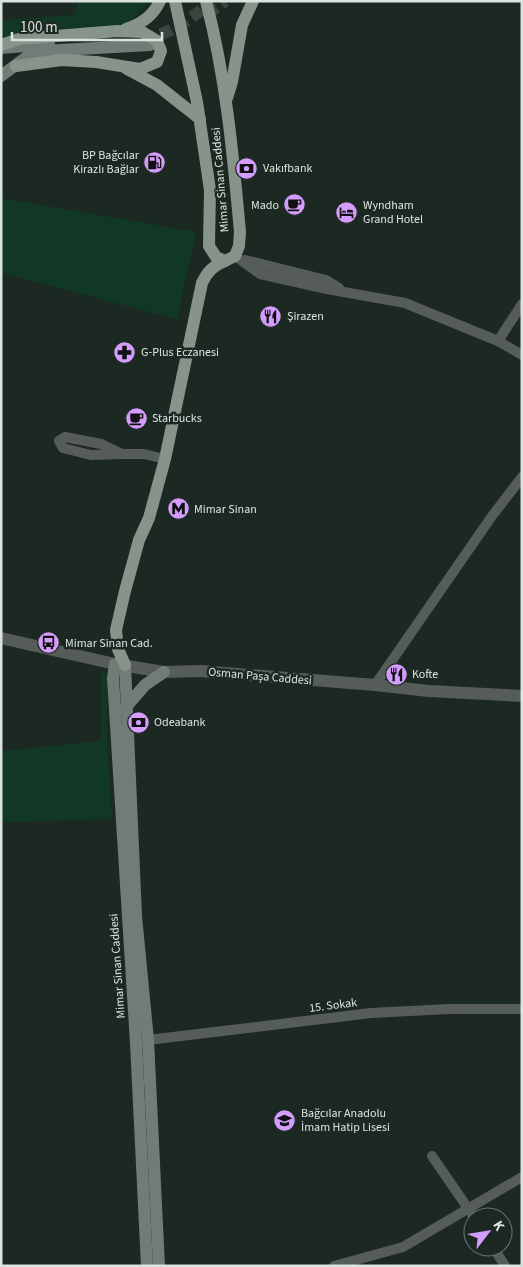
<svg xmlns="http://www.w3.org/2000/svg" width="523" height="1267" viewBox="0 0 523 1267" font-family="'Source Sans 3',sans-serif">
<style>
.green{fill:#113826}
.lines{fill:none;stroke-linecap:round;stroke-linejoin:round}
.secondary-tunnel{stroke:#39453e;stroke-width:12;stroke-dasharray:12 6;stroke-linecap:butt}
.minor{stroke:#565d59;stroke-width:10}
.tertiary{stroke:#565d59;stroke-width:12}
.secondary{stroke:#717c76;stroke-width:12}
.primary{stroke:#86948c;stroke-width:12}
.labels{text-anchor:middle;stroke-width:5;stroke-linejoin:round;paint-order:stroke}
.poi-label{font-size:12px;fill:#dbe3de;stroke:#1c2922;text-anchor:start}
.street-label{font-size:12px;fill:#dbe3de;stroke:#1c2922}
</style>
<rect width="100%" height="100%" fill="#1c2922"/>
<g class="green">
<polygon points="79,1 150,1 125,26 1,43 1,20 74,15"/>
<polygon points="1,198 196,232 177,319 1,273"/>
<polygon points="101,671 107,673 107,743 112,819 1,822 1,751 101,741"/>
</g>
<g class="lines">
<g class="secondary-tunnel">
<polyline points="207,15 225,1"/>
<path d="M 143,39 C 171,34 191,19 212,1"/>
</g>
<g class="minor">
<polyline points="235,256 260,274 327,289 405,303 498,341 522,355"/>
<polyline points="245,260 326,280 339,288"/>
<polyline points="498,341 522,304"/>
<polyline points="122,454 91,455 63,448 59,441 65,437 101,444 122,454 144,454 165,459"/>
<polyline points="375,685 492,516 522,477"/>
<polyline points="148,1040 371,1013 449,1009 522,1009"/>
<polyline points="432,1156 474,1217"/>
<polyline points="493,1247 505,1266"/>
<polyline points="334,1266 403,1247 522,1177"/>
</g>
<polyline class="tertiary" points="1,638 115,664 164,672 200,671 375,685 429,691 522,696"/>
<g class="secondary">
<polyline points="1,48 49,44"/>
<polyline points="1,76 28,56 43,51 150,45"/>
<polyline points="115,664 113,678 136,1043 147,1266"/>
<polyline points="125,665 136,916 148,1040 159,1266"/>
<polyline points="126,707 145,685 164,672"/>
</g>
<g class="primary">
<path d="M 175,1 L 197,102 L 210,190 L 209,246 L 216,257 L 225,261 L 235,256 L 239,246 L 240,232 C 233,154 226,77 206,1"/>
<path d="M 126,29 C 142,24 153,16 160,1"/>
<polyline points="1,45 19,39 117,31 142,32 157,41 161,51 157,62 140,69 96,62 62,60 16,66"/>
<polyline points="127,69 157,85 200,119"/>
<polyline points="227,98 232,82 242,25 253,1"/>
<path d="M 125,665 L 118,649 L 116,630 L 125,591 L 139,540 L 149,518 L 165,459 L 202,283 C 207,272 213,266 225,261"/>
</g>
</g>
<defs>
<symbol id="fuel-disc" viewBox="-11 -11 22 22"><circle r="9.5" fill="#d49cfc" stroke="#1c2922"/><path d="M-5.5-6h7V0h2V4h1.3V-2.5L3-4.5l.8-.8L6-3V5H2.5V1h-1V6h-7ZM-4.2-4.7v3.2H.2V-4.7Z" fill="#111"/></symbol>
<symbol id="bank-disc" viewBox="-11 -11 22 22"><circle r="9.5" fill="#d49cfc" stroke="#1c2922"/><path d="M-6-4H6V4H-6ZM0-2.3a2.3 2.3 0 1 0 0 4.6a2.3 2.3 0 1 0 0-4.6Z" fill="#111"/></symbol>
<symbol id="cafe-disc" viewBox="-11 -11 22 22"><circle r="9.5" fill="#d49cfc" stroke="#1c2922"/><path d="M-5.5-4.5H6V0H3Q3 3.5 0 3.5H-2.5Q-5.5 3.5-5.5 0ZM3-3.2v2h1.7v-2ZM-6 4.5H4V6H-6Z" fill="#111"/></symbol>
<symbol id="hotel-disc" viewBox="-11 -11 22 22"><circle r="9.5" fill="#d49cfc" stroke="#1c2922"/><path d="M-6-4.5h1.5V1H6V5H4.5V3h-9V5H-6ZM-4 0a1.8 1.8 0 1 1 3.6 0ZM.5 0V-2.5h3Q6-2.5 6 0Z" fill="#111"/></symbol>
<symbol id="restaurant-disc" viewBox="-11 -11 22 22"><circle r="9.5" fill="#d49cfc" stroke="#1c2922"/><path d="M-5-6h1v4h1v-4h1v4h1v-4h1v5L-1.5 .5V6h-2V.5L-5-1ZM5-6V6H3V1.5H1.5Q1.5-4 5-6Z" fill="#111"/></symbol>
<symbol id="pharmacy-disc" viewBox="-11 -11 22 22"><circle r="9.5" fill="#d49cfc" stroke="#1c2922"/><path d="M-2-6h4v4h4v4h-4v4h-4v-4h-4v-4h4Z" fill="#111"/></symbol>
<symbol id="metro-disc" viewBox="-11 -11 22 22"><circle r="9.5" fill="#d49cfc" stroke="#1c2922"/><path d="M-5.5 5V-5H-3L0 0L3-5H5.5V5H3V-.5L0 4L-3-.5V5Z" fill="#111"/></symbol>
<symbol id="bus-disc" viewBox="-11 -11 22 22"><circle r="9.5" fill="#d49cfc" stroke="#1c2922"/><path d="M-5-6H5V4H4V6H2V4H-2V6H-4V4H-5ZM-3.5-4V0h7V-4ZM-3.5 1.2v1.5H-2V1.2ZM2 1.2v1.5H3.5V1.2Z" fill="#111"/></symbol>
<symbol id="school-disc" viewBox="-11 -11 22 22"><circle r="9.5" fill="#d49cfc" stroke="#1c2922"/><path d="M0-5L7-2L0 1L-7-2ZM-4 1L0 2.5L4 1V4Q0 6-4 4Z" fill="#111"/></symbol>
</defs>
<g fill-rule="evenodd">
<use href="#fuel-disc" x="142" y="150" width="25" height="25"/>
<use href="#bank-disc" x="234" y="156" width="25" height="25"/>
<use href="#cafe-disc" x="282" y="192" width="25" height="25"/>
<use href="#hotel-disc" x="334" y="200" width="25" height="25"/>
<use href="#restaurant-disc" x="258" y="304" width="25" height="25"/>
<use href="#pharmacy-disc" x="112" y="340" width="25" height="25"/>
<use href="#cafe-disc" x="124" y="406" width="25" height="25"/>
<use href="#metro-disc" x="166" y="496" width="25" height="25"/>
<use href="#bus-disc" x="36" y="630" width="25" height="25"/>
<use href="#restaurant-disc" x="384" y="662" width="25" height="25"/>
<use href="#bank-disc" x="126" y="710" width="25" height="25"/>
<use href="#school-disc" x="272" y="1108" width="25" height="25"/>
</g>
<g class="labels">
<g class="poi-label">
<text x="139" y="159" text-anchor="end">BP Bağcılar<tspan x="139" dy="14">Kirazlı Bağlar</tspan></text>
<text x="263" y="172">Vakıfbank</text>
<text x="279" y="209" text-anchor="end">Mado</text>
<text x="363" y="209">Wyndham<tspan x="363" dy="14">Grand Hotel</tspan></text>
<text x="287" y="320">Şirazen</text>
<text x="141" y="356">G-Plus Eczanesi</text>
<text x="152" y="422">Starbucks</text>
<text x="194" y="513">Mimar Sinan</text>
<text x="65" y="647">Mimar Sinan Cad.</text>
<text x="412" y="678">Kofte</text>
<text x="154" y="726">Odeabank</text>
<text x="301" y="1117">Bağcılar Anadolu<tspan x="301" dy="14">İmam Hatip Lisesi</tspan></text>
</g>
<g class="street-label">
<text transform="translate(220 180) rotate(-95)" y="4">Mimar Sinan Caddesi</text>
<text transform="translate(260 676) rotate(5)" y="4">Osman Paşa Caddesi</text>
<text transform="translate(117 966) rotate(-94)" y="4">Mimar Sinan Caddesi</text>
<text transform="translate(333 1005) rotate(-7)" y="4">15. Sokak</text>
</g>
</g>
<rect width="523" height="1267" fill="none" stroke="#dbe3de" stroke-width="5"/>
<g transform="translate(488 1232) rotate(59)"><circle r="24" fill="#1c2922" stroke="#68736d"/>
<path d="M0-4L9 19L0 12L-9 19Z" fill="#d49cfc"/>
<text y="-8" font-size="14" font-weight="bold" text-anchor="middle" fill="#dbe3de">K</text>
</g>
<path d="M12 32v8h150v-8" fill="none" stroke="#dbe3de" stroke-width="2.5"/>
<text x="20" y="32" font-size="15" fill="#dbe3de" stroke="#1c2922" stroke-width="4" paint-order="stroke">100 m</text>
</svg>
